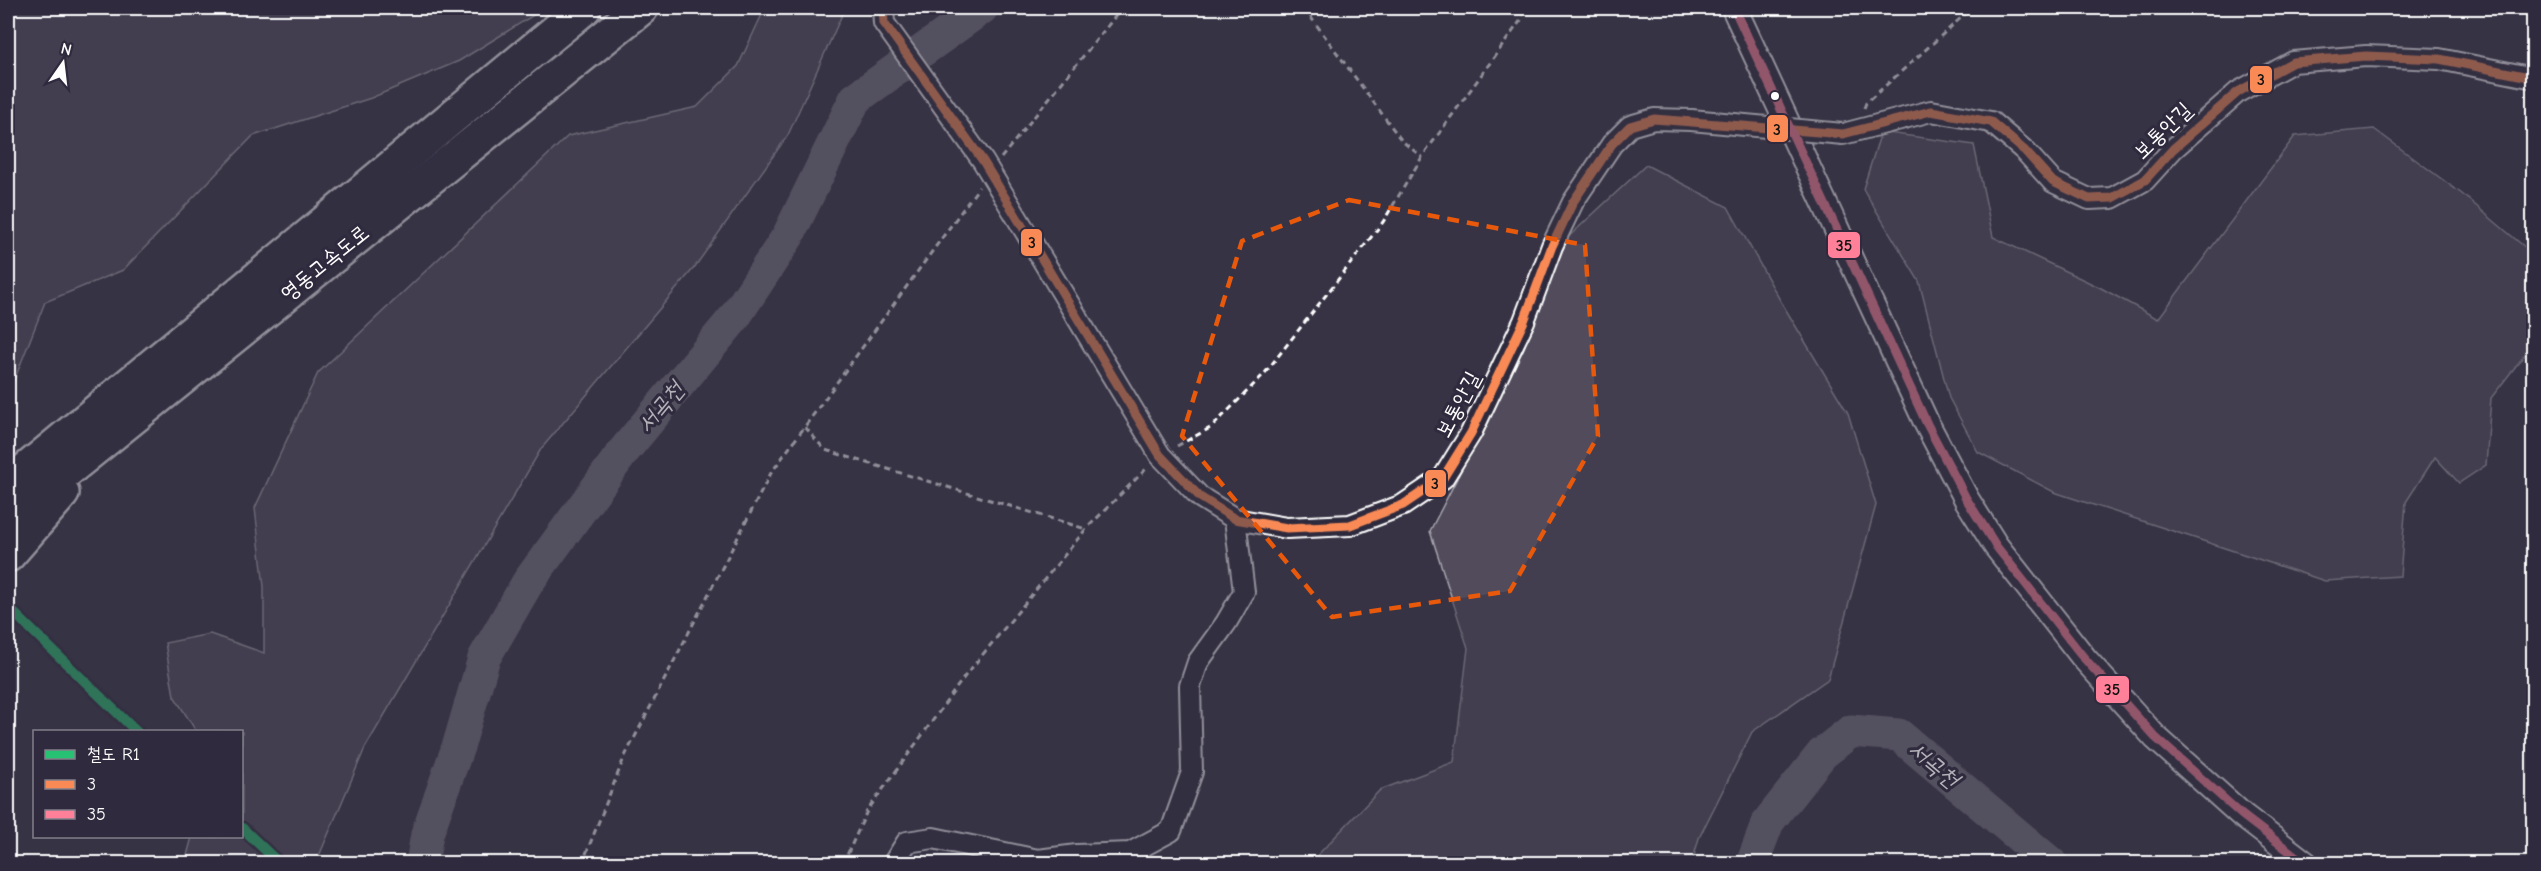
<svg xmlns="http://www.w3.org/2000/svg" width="2541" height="871" viewBox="0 0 2541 871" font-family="'Comic Neue','Poor Story',sans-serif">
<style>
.green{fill:#514c5c;stroke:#a8a6ae;stroke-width:1.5}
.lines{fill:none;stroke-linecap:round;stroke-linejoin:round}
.river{stroke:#76737f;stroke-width:33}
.minor-casing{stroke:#fff;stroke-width:24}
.tertiary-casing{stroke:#fff;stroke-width:28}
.motorway-casing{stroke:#fff;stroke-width:38}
.path{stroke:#fff;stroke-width:3;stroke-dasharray:6 4.5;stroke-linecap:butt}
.minor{stroke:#2f2a3d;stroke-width:20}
.tertiary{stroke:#2f2a3d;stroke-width:24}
.motorway{stroke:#2f2a3d;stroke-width:33}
.minor-bridge-casing{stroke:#fff;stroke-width:24;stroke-linecap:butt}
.minor-bridge{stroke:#2f2a3d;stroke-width:20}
.bus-1-casing{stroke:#2f2a3d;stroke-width:14}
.bus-2-casing{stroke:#2f2a3d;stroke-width:14}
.bus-1{stroke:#f98a56;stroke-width:9}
.bus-2{stroke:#ff8098;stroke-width:9}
.rail-1-casing{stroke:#2f2a3d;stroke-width:15}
.rail-1{stroke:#26c172;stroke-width:10}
.marked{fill:none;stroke:#e8590c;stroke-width:4.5;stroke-dasharray:12 8;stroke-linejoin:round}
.bus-dot{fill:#fff;stroke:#2f2a3d;stroke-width:2}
.labels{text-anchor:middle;stroke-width:6;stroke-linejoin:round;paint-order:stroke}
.street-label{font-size:22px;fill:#fff;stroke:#2f2a3d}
.water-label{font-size:24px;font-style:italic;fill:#b4b2b9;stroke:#2f2a3d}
.line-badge{stroke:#2f2a3d;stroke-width:2}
.pale-badge-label{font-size:16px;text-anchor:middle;font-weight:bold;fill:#111}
</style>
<rect width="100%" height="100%" fill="#373345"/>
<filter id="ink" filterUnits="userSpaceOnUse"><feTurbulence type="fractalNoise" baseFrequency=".0167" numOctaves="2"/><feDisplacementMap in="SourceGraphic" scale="12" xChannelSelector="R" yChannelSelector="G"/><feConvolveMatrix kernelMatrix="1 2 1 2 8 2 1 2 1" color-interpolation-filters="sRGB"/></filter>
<g filter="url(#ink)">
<g class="green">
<polygon points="8,8 545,8 459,61 371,98 253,136 123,270 45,302 8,396"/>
<polygon points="765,8 845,8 788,135 694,268 541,449 365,748 316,863 185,863 192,837 242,836 242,732 196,731 174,696 165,643 210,634 264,653 264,587 255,508 318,373 568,136 697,107 738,66"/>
<polygon points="2374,129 2462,194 2533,254 2533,344 2491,398 2486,465 2459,483 2435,457 2406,502 2400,576 2325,581 2054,492 1978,452 1949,398 1919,281 1863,189 1881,132 1974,145 1993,237 2101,288 2158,319 2295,136"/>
<polygon points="1646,165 1728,207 1780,300 1848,413 1876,505 1828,679 1752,732 1699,838 1692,863 1309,864 1380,790 1454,762 1468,648 1430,531 1524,348 1563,242"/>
</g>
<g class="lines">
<g class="river">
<polyline points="422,864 427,834 459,744 484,658 528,582 623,452 734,318 788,236 855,99 982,8"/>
<polyline points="1752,864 1768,822 1822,754 1851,731 1899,735 2052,864"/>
</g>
<defs>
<g id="minor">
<polyline points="883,8 884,23 983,161 1160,455 1200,497 1235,519 1287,528 1350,525 1403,505 1443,478 1471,433 1524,321 1552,246 1573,202 1612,144 1630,126 1654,119 1691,120"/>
<polyline points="1843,134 1931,111 1991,122 2025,151 2053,182 2089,199 2112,198 2145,180 2173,149 2238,92 2293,62 2366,56 2439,59 2534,78"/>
<polyline points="893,864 907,842 933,838 1038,860 1077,855 1130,853 1171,831 1192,772 1190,686 1198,662 1226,623 1244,592 1235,519"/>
</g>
<polyline id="tertiary" points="1734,8 1927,424 1967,500 1996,546 2084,658 2155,737 2242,815 2306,864"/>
<g id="motorway">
<polyline points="8,485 584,8"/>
<polyline points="8,518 641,8"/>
<polyline points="8,555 62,493"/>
</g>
</defs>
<use href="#minor" class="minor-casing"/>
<use href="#tertiary" class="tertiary-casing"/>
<use href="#motorway" class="motorway-casing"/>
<g class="path">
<polyline points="1304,8 1402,141 1422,157"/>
<polyline points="1864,108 1866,103 1972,8"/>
<polyline points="1001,158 1122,8"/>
<polyline points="805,427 825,450 1086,529"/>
<polyline points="1177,446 1212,427 1265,373 1383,222 1422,157 1521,20 1525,8"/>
<polyline points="582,864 624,758 771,473 979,187"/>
<polyline points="843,864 867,811 965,676 1086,529 1148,467"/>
</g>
<use href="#minor" class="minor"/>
<use href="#tertiary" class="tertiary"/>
<use href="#motorway" class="motorway"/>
<defs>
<polyline id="minor-bridge" points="1691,120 1843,134"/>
</defs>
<use href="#minor-bridge" class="minor-bridge-casing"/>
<use href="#minor-bridge" class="minor-bridge"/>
<defs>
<polyline id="bus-1" points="883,8 884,23 983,161 1160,455 1200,497 1235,519 1287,528 1350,525 1403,505 1443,478 1471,433 1524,321 1552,246 1573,202 1612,144 1630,126 1654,119 1843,134 1931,111 1991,122 2025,151 2053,182 2089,199 2112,198 2145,180 2173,149 2238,92 2293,62 2366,56 2439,59 2534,78"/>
<polyline id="bus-2" points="1734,8 1927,424 1967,500 1996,546 2084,658 2155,737 2242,815 2306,864"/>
</defs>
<use href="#bus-1" class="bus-1-casing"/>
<use href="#bus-2" class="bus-2-casing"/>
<use href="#bus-1" class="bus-1"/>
<use href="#bus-2" class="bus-2"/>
<defs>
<g id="rail-1">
<polyline points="8,607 137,732"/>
<polyline points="242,828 280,864"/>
</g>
</defs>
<use href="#rail-1" class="rail-1-casing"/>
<use href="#rail-1" class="rail-1"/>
</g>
</g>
<path d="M0 0H2541V871H0ZM 1349,200 L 1585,245 L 1598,436 L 1510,591 L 1332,617 L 1182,436 L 1242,241 Z" fill="#373345" fill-opacity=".55" fill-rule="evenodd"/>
<path class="marked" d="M 1349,200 L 1585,245 L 1598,436 L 1510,591 L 1332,617 L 1182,436 L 1242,241 Z"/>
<circle class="bus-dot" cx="1775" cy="96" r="5"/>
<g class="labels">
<g class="street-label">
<text transform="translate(2162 130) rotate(-44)" y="8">보통안길</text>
<text transform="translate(324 262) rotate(-39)" y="8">영동고속도로</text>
<text transform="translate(1457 404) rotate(-62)" y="8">보통안길</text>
</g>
<g class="water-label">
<text transform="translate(660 407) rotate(-50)" y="8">서곡천</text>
<text transform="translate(1934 764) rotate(40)" y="8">서곡천</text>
</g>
</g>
<g class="line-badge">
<rect x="2249" y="65" width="24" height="29" rx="6" fill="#f98a56"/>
<rect x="1766" y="114" width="23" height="29" rx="6" fill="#f98a56"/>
<rect x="1020" y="228" width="23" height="29" rx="6" fill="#f98a56"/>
<rect x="1827" y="231" width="34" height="28" rx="6" fill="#ff8098"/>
<rect x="1424" y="469" width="23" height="29" rx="6" fill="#f98a56"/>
<rect x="2095" y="675" width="35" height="29" rx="6" fill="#ff8098"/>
</g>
<g class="pale-badge-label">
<text x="2261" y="85">3</text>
<text x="1777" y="135">3</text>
<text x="1032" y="248">3</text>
<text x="1844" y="251">35</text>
<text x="1435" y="489">3</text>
<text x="2112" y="695">35</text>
</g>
<rect width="2541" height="871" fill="none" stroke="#2f2a3d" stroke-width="30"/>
<rect x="15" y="15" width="2511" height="841" fill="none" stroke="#fff" stroke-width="2" filter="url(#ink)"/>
<rect x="33" y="730" width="210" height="108" fill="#2f2a3d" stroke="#827f8b" stroke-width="1.5"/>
<rect x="45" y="750" width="30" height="9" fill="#26c172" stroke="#827f8b" stroke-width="1.5"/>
<text x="87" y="760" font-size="18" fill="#ffffff">철도 R1</text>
<rect x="45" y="780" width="30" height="9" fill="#f98a56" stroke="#827f8b" stroke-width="1.5"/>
<text x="87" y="790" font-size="18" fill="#ffffff">3</text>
<rect x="45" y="810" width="30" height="9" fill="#ff8098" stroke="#827f8b" stroke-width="1.5"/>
<text x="87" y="820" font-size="18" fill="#ffffff">35</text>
<g transform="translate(63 63) rotate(14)" stroke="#2f2a3d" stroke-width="4.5" paint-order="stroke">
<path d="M0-4.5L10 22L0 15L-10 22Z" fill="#ffffff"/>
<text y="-9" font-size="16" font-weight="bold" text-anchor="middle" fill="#ffffff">N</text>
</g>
</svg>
